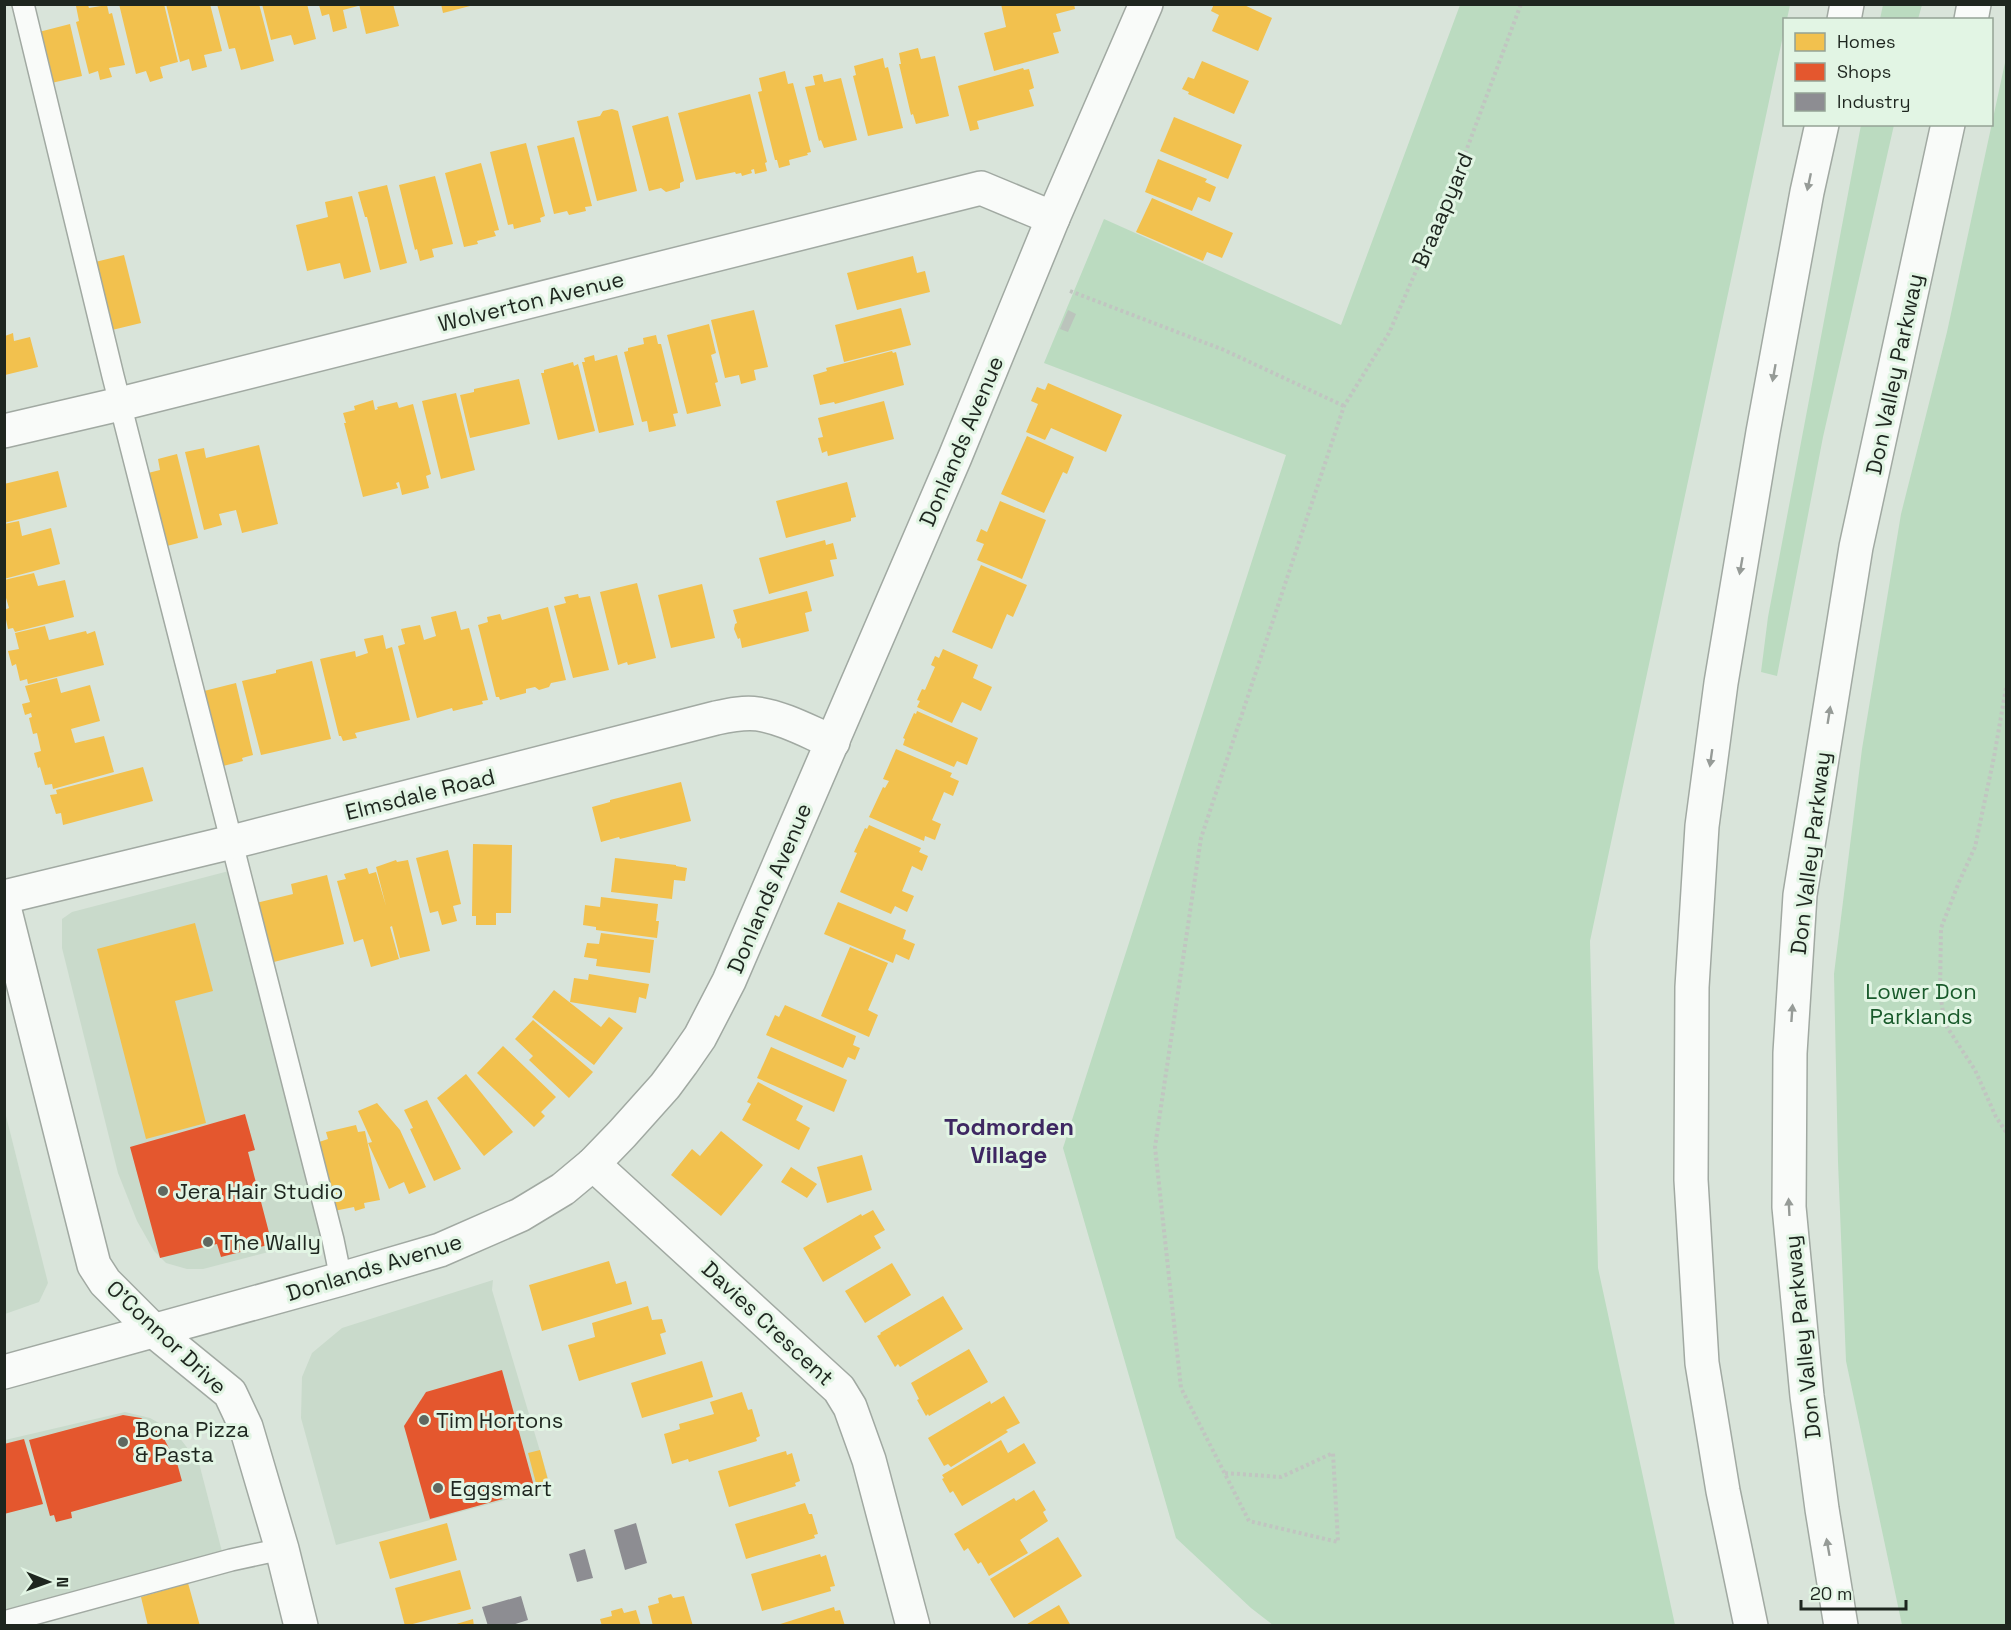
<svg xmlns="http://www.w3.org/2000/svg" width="2011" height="1630" viewBox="0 0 2011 1630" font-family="'Space Grotesk',sans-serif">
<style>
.built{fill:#c9dacb}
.green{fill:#bbdbc0}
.homes{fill:#f2c14e}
.shops{fill:#e4572e}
.industry{fill:#8d8d92}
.building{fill:#bbc4bc}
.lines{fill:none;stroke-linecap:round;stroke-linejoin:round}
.service-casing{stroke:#a1a9a2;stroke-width:24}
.minor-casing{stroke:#a1a9a2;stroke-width:36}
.tertiary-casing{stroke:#a1a9a2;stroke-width:36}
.secondary-casing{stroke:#a1a9a2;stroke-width:36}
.motorway-casing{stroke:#a1a9a2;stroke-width:36}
.path{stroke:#c1c5c1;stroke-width:4;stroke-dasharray:3 3;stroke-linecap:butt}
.service{stroke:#f9fbf9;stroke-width:21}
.minor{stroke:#f9fbf9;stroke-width:33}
.tertiary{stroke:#f9fbf9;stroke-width:33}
.secondary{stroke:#f9fbf9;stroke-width:33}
.motorway{stroke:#f9fbf9;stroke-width:33}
.oneway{fill:#969b97}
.poi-dot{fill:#5f6860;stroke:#e2f5e4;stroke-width:2}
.labels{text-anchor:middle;stroke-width:6;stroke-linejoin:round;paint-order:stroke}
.street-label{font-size:22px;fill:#1e261f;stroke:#e2f5e4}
.park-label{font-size:22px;fill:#195a2b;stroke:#e2f5e4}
.poi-label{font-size:22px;fill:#1e261f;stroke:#e2f5e4;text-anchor:start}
.neighbourhood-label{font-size:24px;font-weight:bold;fill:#3e2862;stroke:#e2f5e4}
</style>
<rect width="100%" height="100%" fill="#d9e4da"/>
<g class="built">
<polygon points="248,866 342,1233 203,1269 187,1269 166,1263 154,1251 137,1221 118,1173 62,948 62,919 72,912"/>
<polygon points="4,1108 48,1283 39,1302 5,1314"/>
<polygon points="493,1280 492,1290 551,1488 336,1545 301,1418 302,1377 312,1353 342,1328"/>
<polygon points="125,1412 150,1418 175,1432 199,1463 227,1571 5,1626 5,1440"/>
</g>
<g class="green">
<polygon points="1460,5 1790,5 1787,19 1784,20 1784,31 1590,941 1598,1268 1675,1625 1273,1625 1251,1608 1176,1538 1063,1148 1286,455 1044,363 1104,219 1341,325"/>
<polygon points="1883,5 1883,4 1922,5 1918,19 1880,19"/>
<polygon points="2006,58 2006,1625 1902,1625 1846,1361 1838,1162 1834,974 1862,749 1901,514 1947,332"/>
<polygon points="1861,125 1894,125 1823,437 1777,676 1761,672 1768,617"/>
</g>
<g class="homes">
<polygon points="119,4 164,4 178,62 160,67 163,78 150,82 146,71 136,74"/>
<polygon points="166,4 210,4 222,51 204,55 207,67 192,71 189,59 180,62"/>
<polygon points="217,4 259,4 274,61 241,70 235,48 229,49"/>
<polygon points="262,4 307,4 316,39 294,45 291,35 271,40"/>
<polygon points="359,4 393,4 399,26 366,34"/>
<polygon points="441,4 474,4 474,5 443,13"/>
<polygon points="1001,4 1074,4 1075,9 1056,14 1061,31 1053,33 1059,53 994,71 984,33 1006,27"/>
<polygon points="1214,4 1242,4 1272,18 1258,51 1212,31 1219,15 1211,11"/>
<polygon points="82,5 88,5 89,8 107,5 109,14 112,13 125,65 109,68 112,77 100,80 98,71 89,74 76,22 79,21 76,6"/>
<polygon points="319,5 358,5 358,6 343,10 347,28 333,32 329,14 322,16"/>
<polygon points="70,24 82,76 47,84 35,33"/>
<polygon points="918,48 921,59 935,56 949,116 916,124 913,114 911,115 899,64 901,64 899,53"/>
<polygon points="883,58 885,68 888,67 903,128 868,136 853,76 856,75 854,66"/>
<polygon points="1202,61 1249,81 1234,114 1188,94 1189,92 1182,89 1188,77 1194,79"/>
<polygon points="1023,68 1024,70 1029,69 1034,88 1029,90 1034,106 977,121 979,129 970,131 958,86"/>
<polygon points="785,71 788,84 793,83 811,152 807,153 808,155 789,160 790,165 779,168 777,160 775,160 758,92 762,91 759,78"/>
<polygon points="822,74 824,82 841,78 857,140 824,148 821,140 819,141 805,87 815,85 813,76"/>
<polygon points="750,94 767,162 765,163 767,171 755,174 754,169 751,170 752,173 742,176 741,173 736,174 735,172 696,180 678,113"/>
<polygon points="612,109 618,111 637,191 597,201 577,121 600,116 603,111"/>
<polygon points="668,116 684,181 680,183 680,188 666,192 661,188 649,191 632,126"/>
<polygon points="1174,117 1242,145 1228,179 1160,151"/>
<polygon points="574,137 592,206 585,207 586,211 569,215 567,211 554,214 537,146"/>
<polygon points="526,143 545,216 540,218 541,222 514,229 513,224 508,225 490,152"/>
<polygon points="1158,159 1207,179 1205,182 1216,187 1210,202 1198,197 1192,211 1145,192"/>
<polygon points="481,163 499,230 494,231 496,236 477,241 478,244 464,247 445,173"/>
<polygon points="435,176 453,244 432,249 434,257 420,261 417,249 415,250 399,185"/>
<polygon points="387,185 407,263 380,270 367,217 365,217 358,192"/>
<polygon points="352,196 371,272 344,279 340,263 307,271 296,225 328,217 325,202"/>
<polygon points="1152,198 1233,233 1222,258 1207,252 1203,261 1136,232"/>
<polygon points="124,255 141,323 108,331 91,263"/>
<polygon points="913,256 917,273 925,271 930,292 857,310 847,273"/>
<polygon points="901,308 911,345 844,362 835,325"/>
<polygon points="754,310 768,367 754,370 756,380 741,384 739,375 725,378 711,320"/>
<polygon points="709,324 716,353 711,355 718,382 715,383 721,406 687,414 667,335"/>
<polygon points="13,333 14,341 30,337 38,367 5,375 5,336"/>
<polygon points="656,335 658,344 661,344 678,413 673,414 676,426 649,432 647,421 642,422 624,352 628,351 628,348 644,344 643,338"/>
<polygon points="892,351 893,353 896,352 904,385 835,404 834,402 820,405 813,375 827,371 826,368"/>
<polygon points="594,355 595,361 617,355 634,425 599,433 582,362 585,362 584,358"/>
<polygon points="573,362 574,366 578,364 595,431 558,440 541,373 544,373 544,370"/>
<polygon points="519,379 530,424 470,438 460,395 474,392 474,389"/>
<polygon points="1048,383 1122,415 1106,452 1051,428 1045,440 1026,432 1038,404 1031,401 1037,387 1045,390"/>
<polygon points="456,393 475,470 441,479 422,401"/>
<polygon points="373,400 375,410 378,409 377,407 397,402 399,408 413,404 431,474 426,476 429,488 402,495 399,482 396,483 398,488 363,497 344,423 346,423 343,413 355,410 354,406"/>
<polygon points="884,401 894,439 828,456 827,451 822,453 818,438 823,437 818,418"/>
<polygon points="1027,436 1074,457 1067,474 1063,472 1044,513 1001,494"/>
<polygon points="259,445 278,524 242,533 236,510 219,514 222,525 204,530 185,452 204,448 206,458"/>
<polygon points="177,454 198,538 163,547 144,474 160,470 158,459"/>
<polygon points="58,471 67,507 4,523 4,484"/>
<polygon points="847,482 856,517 851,518 851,521 786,538 776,501"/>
<polygon points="1000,501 1046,520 1022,579 977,560 984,544 976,541 981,529 987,532"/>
<polygon points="19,521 22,536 51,528 60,564 4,579 4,524"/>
<polygon points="825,540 826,545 833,543 837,559 830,560 834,576 769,594 759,558"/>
<polygon points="981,565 1027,585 1013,617 1007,614 992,649 952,632"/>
<polygon points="34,573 38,586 65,580 74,617 15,632 13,628 8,629 4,610 9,608 4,591 4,580"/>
<polygon points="637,583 656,658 628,665 627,662 618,665 600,592"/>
<polygon points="702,584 715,638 671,648 658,595"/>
<polygon points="807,591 812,611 805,613 809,631 742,648 740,638 738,639 734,629 735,624 737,623 733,610"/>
<polygon points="578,594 579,598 590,596 609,670 573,678 554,606 566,603 564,597"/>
<polygon points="548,607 566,680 551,683 549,687 539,690 535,687 526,689 526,693 500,700 499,697 496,697 478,625 488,622 487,617 500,614 502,620"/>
<polygon points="456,611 461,630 469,628 488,700 482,701 483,704 453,711 452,708 417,718 398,646 405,644 401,629 420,625 424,640 436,636 431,617"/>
<polygon points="45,626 49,640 86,631 87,634 95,631 104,665 28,684 27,679 20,681 16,664 12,666 8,651 19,649 15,633"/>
<polygon points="383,635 386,649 392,647 410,720 355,733 357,738 343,741 341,736 339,736 320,659 355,651 356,657 368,653 364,639"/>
<polygon points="943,649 978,665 973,678 992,687 981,711 962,702 952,723 917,707 920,701 917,700 922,689 925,690 935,667 931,665 935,656 939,658"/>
<polygon points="312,661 331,739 261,755 242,681 276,673 276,670"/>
<polygon points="57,678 61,693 90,685 100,721 71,729 75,743 104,736 114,772 53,789 52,784 45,785 40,767 38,768 34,753 41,751 37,733 33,734 29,718 32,717 31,713 25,715 22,704 30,702 25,686"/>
<polygon points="236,683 253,755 242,758 243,761 219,767 200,692"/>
<polygon points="917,711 978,738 967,765 957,761 954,767 903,745 905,739 903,738 914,713 916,714"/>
<polygon points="896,749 952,773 950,777 959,781 953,796 944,792 932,820 941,824 935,840 925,836 924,841 869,817 883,787 885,788 889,781 883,779"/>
<polygon points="143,767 153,801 63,825 61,813 56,814 50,795 57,794 56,790"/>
<polygon points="681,782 691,821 620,839 619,837 601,842 592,807 610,802 610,800"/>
<polygon points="869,825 921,848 919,852 928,856 922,871 912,866 902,891 914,896 907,912 895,906 891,914 840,892 857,853 854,852 865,828 867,829"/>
<polygon points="473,844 512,845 511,913 496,913 496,925 476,925 476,916 472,916"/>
<polygon points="448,850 461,904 453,906 457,921 442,925 438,911 430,913 416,858"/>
<polygon points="615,858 676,865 676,866 687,868 685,881 674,880 672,899 611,892"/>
<polygon points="396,860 397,862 408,860 430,951 400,958 392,926 390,927 399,959 371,967 363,939 354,942 337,881 346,879 344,874 367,868 369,874 376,872 386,906 376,867"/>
<polygon points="327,875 344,944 270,963 256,903 293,894 291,884"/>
<polygon points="601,897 658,904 656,921 659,921 657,938 596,930 596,927 583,925 585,905 600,907"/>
<polygon points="838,902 906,930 903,939 915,944 909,960 896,954 893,963 824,934"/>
<polygon points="195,923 213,991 175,1001 206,1123 146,1139 97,949"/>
<polygon points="601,933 654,940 650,973 596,966 597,959 584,957 587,943 599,944"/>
<polygon points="850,947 888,963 868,1010 878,1015 869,1037 821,1016"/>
<polygon points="589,974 649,984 646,999 639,997 636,1013 570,1002 574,978 588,980"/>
<polygon points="554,990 601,1027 609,1017 623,1028 594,1065 532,1017"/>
<polygon points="785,1005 856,1036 853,1045 860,1048 855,1060 848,1057 843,1068 766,1035 775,1015 779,1017"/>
<polygon points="533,1020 593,1072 569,1098 529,1060 533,1056 515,1039"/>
<polygon points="503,1046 556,1097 541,1112 545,1116 534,1127 477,1073"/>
<polygon points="771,1047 847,1080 834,1112 757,1078"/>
<polygon points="466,1074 513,1132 484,1156 437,1098"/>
<polygon points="758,1082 803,1106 796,1120 810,1128 799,1150 742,1120 751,1104 747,1102"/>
<polygon points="427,1100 461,1169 434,1181 410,1129 413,1128 404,1110"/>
<polygon points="377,1103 400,1130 426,1187 409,1194 404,1182 389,1189 368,1143 372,1142 358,1111"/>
<polygon points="356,1125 358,1132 365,1131 380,1200 364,1203 365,1208 355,1211 354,1207 334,1211 319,1142 328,1139 326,1132"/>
<polygon points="721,1131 763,1165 721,1216 671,1175 692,1149 700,1156"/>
<polygon points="862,1155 872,1190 827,1203 817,1167"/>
<polygon points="791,1167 817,1184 807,1198 781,1182"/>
<polygon points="873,1210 885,1230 874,1236 881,1248 823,1282 803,1248 861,1214 862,1216"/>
<polygon points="609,1261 616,1284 626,1281 632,1304 542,1331 529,1285"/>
<polygon points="892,1263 911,1295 865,1323 845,1291"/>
<polygon points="943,1296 963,1329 900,1367 898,1364 895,1367 877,1336 881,1334 880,1333"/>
<polygon points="648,1306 652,1320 662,1319 666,1332 660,1334 666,1354 579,1381 568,1345 595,1337 592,1323"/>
<polygon points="969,1349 988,1382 929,1416 928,1414 926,1416 917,1400 919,1399 911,1383"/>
<polygon points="702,1361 713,1397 642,1418 631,1383"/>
<polygon points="742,1392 748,1410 752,1409 760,1436 756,1438 757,1441 689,1462 688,1459 672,1464 664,1434 680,1429 679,1424 714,1414 710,1402"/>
<polygon points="1004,1396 1020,1423 1006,1430 1008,1432 951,1467 948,1464 944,1466 928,1438 990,1401 991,1404"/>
<polygon points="1001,1440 1008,1453 1024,1443 1036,1463 962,1506 953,1491 950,1493 942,1479 944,1478 942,1475"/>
<polygon points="540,1450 549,1484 537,1487 528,1453"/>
<polygon points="786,1451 787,1455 792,1453 800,1481 795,1483 796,1486 729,1507 718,1471"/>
<polygon points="1034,1490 1046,1510 1043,1512 1048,1521 1020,1540 1028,1553 989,1576 981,1562 978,1564 968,1548 964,1551 954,1534 1014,1498 1016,1501"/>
<polygon points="805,1503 809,1514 812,1514 818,1534 814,1535 815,1538 746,1559 735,1524"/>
<polygon points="447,1523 457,1560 390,1579 379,1542"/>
<polygon points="1058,1537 1082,1576 1014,1618 990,1579"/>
<polygon points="820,1554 821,1557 826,1555 835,1586 830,1587 831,1591 762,1611 751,1574"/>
<polygon points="460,1570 471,1609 405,1626 395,1588"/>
<polygon points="188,1583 200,1626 148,1626 141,1597"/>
<polygon points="671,1594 673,1598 684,1596 693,1626 653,1626 648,1606 659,1603 658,1598"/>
<polygon points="1059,1605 1071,1626 1024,1626 1037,1618"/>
<polygon points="834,1607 835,1611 840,1610 845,1626 774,1626"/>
<polygon points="622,1608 624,1613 636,1610 641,1626 602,1626 600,1619 612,1616 611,1611"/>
<polygon points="473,1619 474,1626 453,1626 453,1625"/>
</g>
<g class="shops">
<polygon points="245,1114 255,1150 248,1152 272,1244 221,1257 217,1244 160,1258 130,1147"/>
<polygon points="502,1370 535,1490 430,1519 404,1426 426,1392"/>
<polygon points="123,1415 141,1418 161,1433 171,1452 174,1452 182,1481 71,1512 72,1518 56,1522 54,1515 50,1516 29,1440"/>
<polygon points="24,1439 43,1504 4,1514 4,1444"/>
</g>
<g class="industry">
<polygon points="636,1523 647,1563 625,1570 614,1530"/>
<polygon points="585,1549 593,1578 577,1582 569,1554"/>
<polygon points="521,1596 528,1620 509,1626 488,1626 482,1607"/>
</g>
<polygon class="building" points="1068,310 1076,314 1068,332 1060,329"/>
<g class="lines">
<defs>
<g id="service">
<polyline points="23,4 113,376 333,1240 341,1279"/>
<polyline points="4,1622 231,1560 282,1549"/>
</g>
<g id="minor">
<polyline points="4,431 120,404 981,188 1053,218"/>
<path d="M 4,897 L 232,842 L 716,718 C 730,715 744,712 758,714 C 784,718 809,732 833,742"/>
<polyline points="593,1164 839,1389 850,1407 869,1460 913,1626"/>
</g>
<polyline id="tertiary" points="4,1372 341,1279 440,1250 520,1215 563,1189 593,1164 622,1134 665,1086 682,1063 700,1037 729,981 955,457 1053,218 1146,4"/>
<polyline id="secondary" points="4,907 94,1265 105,1282 154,1331 230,1393 246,1427 282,1549 301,1626"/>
<g id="motorway">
<polyline points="1844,20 1847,4"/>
<polyline points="1971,20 1974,4"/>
<polyline points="1751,1626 1723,1491 1702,1363 1691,1180 1692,987 1702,826 1721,683 1763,432 1807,192 1822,124"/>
<polyline points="1841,1626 1822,1509 1807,1396 1789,1207 1790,1053 1800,895 1856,547 1948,124"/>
</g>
</defs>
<use href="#service" class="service-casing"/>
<use href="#minor" class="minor-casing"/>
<use href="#tertiary" class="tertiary-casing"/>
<use href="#secondary" class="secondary-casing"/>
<use href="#motorway" class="motorway-casing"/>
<g class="path">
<polyline points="1070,291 1224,350 1344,406"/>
<polyline points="2006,688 1994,757 1975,847 1959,882 1941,928 1940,994 1945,1024 1975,1070 1996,1117 2006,1132"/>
<polyline points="1225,1473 1281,1477 1333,1453 1338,1542 1249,1521 1181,1388 1155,1147 1201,838 1344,406 1389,333 1453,186 1521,4"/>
</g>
<use href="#service" class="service"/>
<use href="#minor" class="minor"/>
<use href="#tertiary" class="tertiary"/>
<use href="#secondary" class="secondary"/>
<use href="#motorway" class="motorway"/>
</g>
<defs><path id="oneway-solid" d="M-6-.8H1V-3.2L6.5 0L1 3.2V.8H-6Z" transform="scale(1.5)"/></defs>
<g class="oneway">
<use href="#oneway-solid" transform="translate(1809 182) rotate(102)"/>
<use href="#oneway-solid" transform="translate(1774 373) rotate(100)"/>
<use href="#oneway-solid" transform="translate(1741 566) rotate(100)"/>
<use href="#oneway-solid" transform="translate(1829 715) rotate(-81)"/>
<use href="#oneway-solid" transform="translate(1711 758) rotate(98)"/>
<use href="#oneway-solid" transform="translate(1792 1013) rotate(-86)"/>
<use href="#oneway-solid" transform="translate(1789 1207) rotate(-93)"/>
<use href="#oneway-solid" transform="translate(1828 1547) rotate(-100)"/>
</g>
<g class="poi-dot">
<circle cx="163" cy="1191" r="6"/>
<circle cx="208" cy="1242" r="6"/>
<circle cx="424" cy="1420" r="6"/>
<circle cx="123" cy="1442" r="6"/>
<circle cx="438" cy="1488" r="6"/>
</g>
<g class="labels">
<g class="street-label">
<text transform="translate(1442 210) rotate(-67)" y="8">Braaapyard</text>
<text transform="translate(531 301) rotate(-14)" y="8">Wolverton Avenue</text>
<text transform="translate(1894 374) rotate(-78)" y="8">Don Valley Parkway</text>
<text transform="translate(961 441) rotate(-67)" y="8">Donlands Avenue</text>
<text transform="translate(420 794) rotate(-14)" y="8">Elmsdale Road</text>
<text transform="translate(1810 853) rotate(-83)" y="8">Don Valley Parkway</text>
<text transform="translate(769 888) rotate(-67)" y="8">Donlands Avenue</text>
<text transform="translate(374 1267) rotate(-17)" y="8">Donlands Avenue</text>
<text transform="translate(768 1323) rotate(43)" y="8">Davies Crescent</text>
<text transform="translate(167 1337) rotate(43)" y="8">O'Connor Drive</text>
<text transform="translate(1802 1337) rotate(-96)" y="8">Don Valley Parkway</text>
</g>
<g class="park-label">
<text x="1921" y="999">Lower Don<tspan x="1921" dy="25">Parklands</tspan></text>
</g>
<g class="poi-label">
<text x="175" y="1199">Jera Hair Studio</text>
<text x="220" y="1250">The Wally</text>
<text x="436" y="1428">Tim Hortons</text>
<text x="135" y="1437">Bona Pizza<tspan x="135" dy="25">&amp; Pasta</tspan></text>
<text x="450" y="1496">Eggsmart</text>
</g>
<g class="neighbourhood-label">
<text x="1009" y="1135">Todmorden<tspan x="1009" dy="28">Village</tspan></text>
</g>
</g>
<rect width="2011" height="1630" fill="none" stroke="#1e261f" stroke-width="12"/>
<rect x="1783" y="18" width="210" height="108" fill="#e2f5e4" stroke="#94a295" stroke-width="1.5"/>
<rect x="1795" y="33" width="30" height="18" fill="#f2c14e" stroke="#94a295" stroke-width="1.5"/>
<text x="1837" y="48" font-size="18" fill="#1e261f">Homes</text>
<rect x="1795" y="63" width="30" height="18" fill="#e4572e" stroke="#94a295" stroke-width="1.5"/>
<text x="1837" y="78" font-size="18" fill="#1e261f">Shops</text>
<rect x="1795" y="93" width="30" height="18" fill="#8d8d92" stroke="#94a295" stroke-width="1.5"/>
<text x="1837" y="108" font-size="18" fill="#1e261f">Industry</text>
<g transform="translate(48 1582) rotate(91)" stroke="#e2f5e4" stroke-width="4.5" paint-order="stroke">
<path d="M0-4.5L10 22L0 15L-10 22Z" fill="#1e261f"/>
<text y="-9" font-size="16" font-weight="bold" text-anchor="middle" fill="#1e261f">N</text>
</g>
<path d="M1801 1600v9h105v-9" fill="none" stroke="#1e261f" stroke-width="3"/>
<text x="1810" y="1600" font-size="18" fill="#1e261f" stroke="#e2f5e4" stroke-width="4.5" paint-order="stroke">20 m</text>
</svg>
